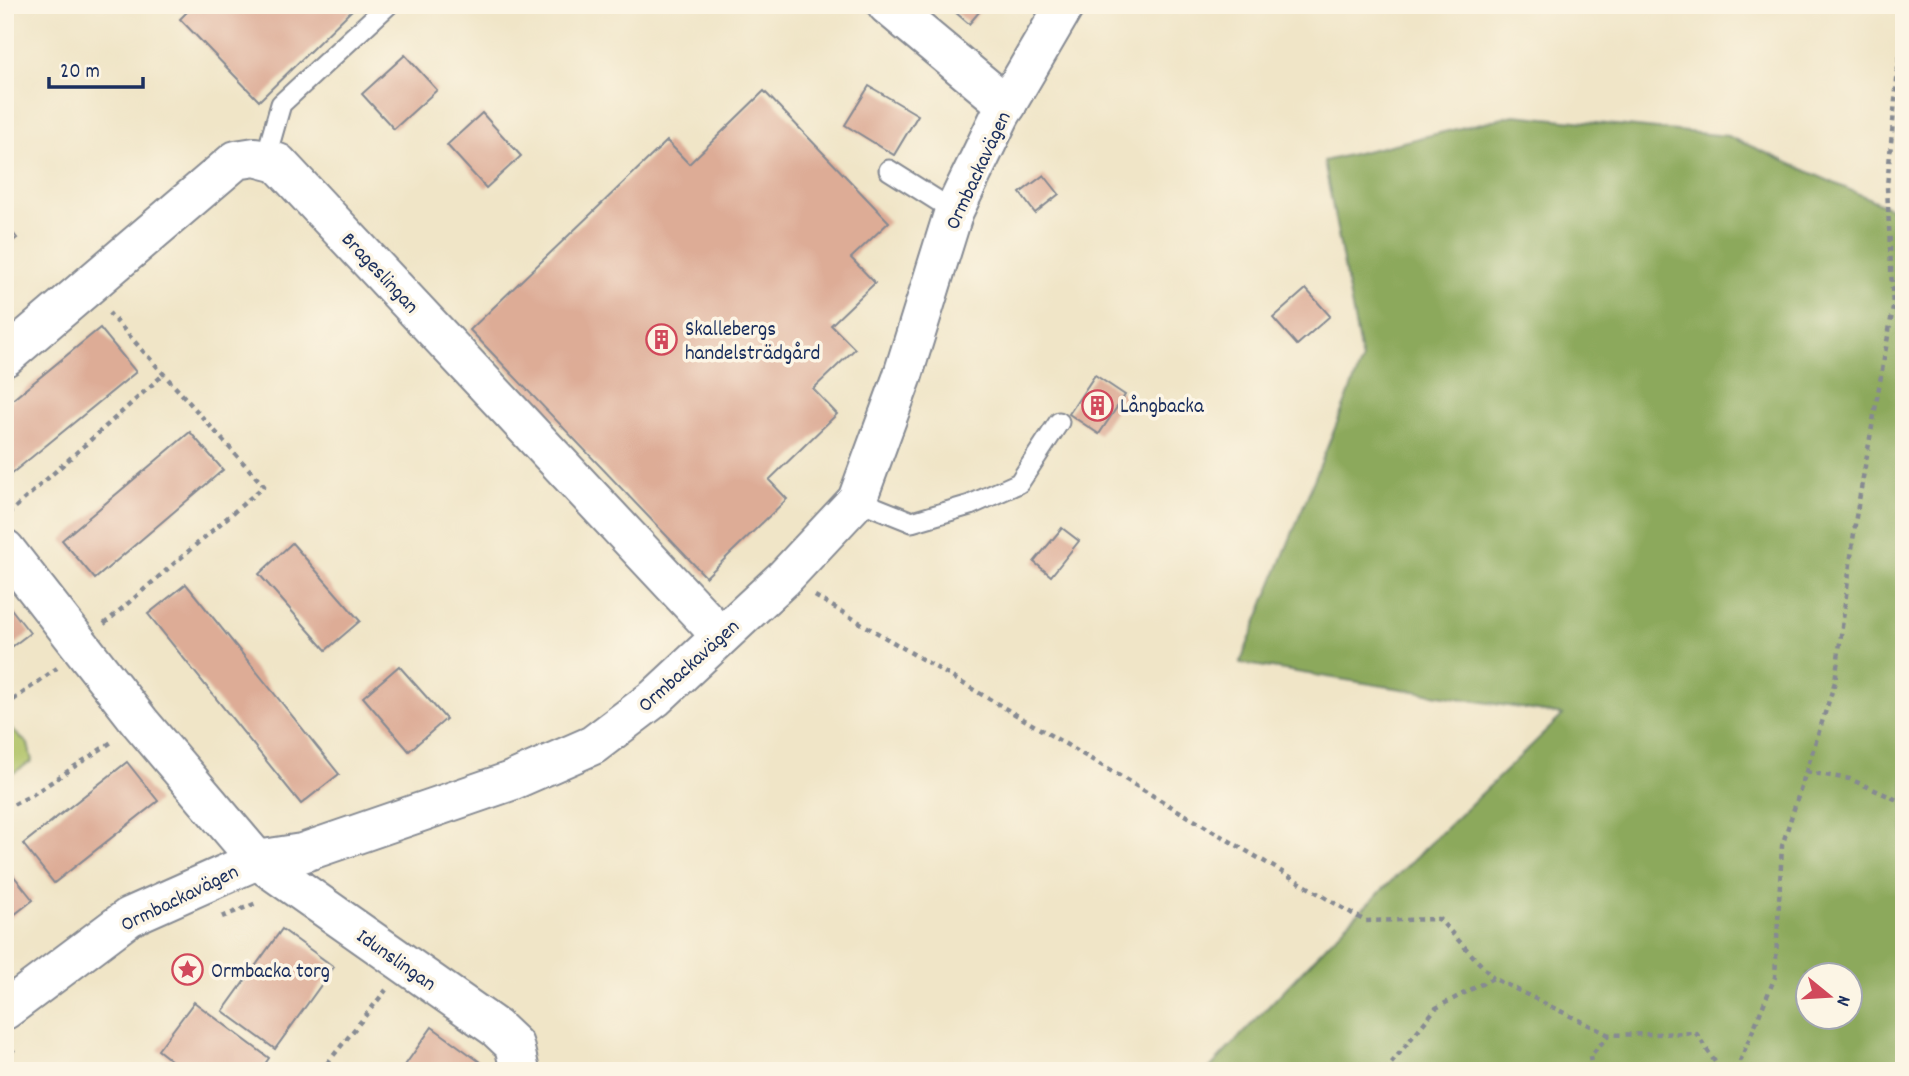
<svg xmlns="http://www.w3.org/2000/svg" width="1909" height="1076" viewBox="0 0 1909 1076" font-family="Dekko,sans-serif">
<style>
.green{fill:#b0c367;stroke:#667962;stroke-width:2}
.forest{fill:#8ca95c;stroke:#546c5d;stroke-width:2;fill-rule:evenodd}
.building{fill:#ddac96}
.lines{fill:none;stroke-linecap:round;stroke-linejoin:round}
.lane-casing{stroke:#868a92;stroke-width:23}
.street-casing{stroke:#868a92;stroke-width:42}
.path{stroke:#868a92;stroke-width:4.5;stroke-dasharray:5 5;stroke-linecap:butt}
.lane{stroke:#fff;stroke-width:19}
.street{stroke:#fff;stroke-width:38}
.labels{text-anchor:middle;stroke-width:7;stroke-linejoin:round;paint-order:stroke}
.street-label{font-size:21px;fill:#1b2f5e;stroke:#fcf5e5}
.poi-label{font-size:21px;fill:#1b2f5e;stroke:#fcf5e5;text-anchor:start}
</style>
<rect width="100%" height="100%" fill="#fcf5e5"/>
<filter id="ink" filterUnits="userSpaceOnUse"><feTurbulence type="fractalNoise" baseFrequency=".0143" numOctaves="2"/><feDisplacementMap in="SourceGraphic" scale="14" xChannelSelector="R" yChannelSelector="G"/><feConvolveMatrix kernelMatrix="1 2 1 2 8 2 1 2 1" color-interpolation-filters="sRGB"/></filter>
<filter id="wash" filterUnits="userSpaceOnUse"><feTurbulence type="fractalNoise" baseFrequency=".00686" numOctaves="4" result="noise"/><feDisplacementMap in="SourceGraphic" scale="28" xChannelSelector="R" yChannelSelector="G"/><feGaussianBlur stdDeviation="1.57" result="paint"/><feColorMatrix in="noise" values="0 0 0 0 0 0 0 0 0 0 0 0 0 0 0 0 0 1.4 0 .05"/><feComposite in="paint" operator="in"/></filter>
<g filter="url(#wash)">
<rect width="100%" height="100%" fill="#f0e5c7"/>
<polygon class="green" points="11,729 28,744 32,761 5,778 5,733"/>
<path class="forest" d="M 1514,115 L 1728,136 L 1904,214 L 1904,1071 L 1207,1071 L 1346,925 L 1563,715 L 1240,663 L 1362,361 L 1324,161 ZM 1808,974 L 1850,974 L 1850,1016 L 1808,1016 Z"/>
<g id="blocks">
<g class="building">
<polygon points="194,5 357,5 259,101 180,19"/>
<polygon points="947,5 985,5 969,24"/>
<polygon points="405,55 437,90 394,129 362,94"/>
<polygon points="869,86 918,115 894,155 845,125"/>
<polygon points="764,91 889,222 851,258 875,283 831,325 855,349 813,389 837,414 769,480 787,499 706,577 470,330 667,141 689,164"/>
<polygon points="482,113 521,156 486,188 447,145"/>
<polygon points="1044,175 1059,194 1035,213 1020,193"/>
<polygon points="5,223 17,238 5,247"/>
<polygon points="1306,289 1330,316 1297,345 1273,318"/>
<polygon points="100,328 136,372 5,479 5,406"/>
<polygon points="1095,375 1125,395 1099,434 1069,414"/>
<polygon points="190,432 223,470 95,579 62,540"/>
<polygon points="1062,528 1079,541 1051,576 1034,562"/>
<polygon points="292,543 360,621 326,650 259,574"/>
<polygon points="186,584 339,774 301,804 148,614"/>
<polygon points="5,601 30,633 5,652"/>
<polygon points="399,666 446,719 409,751 363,697"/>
<polygon points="127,762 158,801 54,883 23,844"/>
<polygon points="5,865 33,900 5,922"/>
<polygon points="282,929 334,967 275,1049 223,1011"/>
<polygon points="194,1002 269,1058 260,1071 185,1071 158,1050"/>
<polygon points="432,1027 487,1067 485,1071 401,1071"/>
</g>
</g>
</g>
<g filter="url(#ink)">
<use href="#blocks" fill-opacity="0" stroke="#868a92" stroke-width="2"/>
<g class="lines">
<defs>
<g id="lane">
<polyline points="265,160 281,104 388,5"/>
<polyline points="889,170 954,211"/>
<polyline points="857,500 912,522 970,505 1019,483 1059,422"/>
</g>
<g id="street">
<polyline points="887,5 1007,105"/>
<polyline points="5,357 236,160 255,157 278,163 720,635"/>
<polyline points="5,549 140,722 257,860 496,1028 514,1045 520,1071"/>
<polyline points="5,1010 129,917 257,860 302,853 511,781 593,745 655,698 784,578 857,500 902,378 954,211 1000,116 1065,5"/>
</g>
</defs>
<use href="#lane" class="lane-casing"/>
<use href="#street" class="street-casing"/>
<g class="path">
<polyline points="8,514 164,374"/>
<polyline points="815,596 1365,921 1439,919 1493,978"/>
<polyline points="104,624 264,486 109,313"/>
<polyline points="5,706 57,668"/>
<polyline points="1806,772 1850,779 1904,803"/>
<polyline points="5,809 32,795 113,741"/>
<polyline points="222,917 259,902"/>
<polyline points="5,1061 17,1045"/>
<polyline points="321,1071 386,990"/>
<polyline points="1385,1071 1436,1008 1493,978 1609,1035"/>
<polyline points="1592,1071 1590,1056 1609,1035 1696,1033 1721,1071"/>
<polyline points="1736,1071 1775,977 1782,846 1835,682 1856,517 1893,308 1887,186 1899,58 1904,50"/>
</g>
<use href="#lane" class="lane"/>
<use href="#street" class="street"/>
</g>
</g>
<defs>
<symbol id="building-ring" viewBox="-11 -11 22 22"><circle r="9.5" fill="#fcf5e5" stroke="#d1495b" stroke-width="1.5"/><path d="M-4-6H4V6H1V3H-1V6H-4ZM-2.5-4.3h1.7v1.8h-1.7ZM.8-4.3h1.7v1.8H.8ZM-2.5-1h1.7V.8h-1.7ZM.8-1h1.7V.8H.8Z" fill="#d1495b"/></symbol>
<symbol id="sight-ring" viewBox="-11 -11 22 22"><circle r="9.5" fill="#fcf5e5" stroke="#d1495b" stroke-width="1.5"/><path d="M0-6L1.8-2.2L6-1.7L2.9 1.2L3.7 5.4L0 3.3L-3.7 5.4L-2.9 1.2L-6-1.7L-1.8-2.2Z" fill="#d1495b"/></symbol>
</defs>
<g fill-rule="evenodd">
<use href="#building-ring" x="644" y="322" width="35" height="35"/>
<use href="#building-ring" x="1080" y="388" width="35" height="35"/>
<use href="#sight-ring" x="170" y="952" width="35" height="35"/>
</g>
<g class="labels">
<g class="street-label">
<text transform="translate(977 170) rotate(-65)" y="7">Ormbackavägen</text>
<text transform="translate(381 272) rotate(47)" y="7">Brageslingan</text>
<text transform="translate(688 665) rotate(-42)" y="7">Ormbackavägen</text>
<text transform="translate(179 897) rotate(-26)" y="7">Ormbackavägen</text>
<text transform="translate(397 959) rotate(35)" y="7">Idunslingan</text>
</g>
<g class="poi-label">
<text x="685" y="335">Skallebergs<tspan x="685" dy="24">handelsträdgård</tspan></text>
<text x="1120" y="412">Långbacka</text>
<text x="211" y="977">Ormbacka torg</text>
</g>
</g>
<rect width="1909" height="1076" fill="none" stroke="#fcf5e5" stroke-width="28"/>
<g transform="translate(1829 996) rotate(108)"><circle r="33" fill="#fcf5e5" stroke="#a2a6af" stroke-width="2"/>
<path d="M0-5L12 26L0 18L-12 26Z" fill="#d1495b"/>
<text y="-10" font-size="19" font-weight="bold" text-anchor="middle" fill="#1b2f5e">N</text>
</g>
<path d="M49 77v10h94v-10" fill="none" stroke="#1b2f5e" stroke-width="3.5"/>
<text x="60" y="77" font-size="21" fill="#1b2f5e" stroke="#fcf5e5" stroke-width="5" paint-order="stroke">20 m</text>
</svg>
